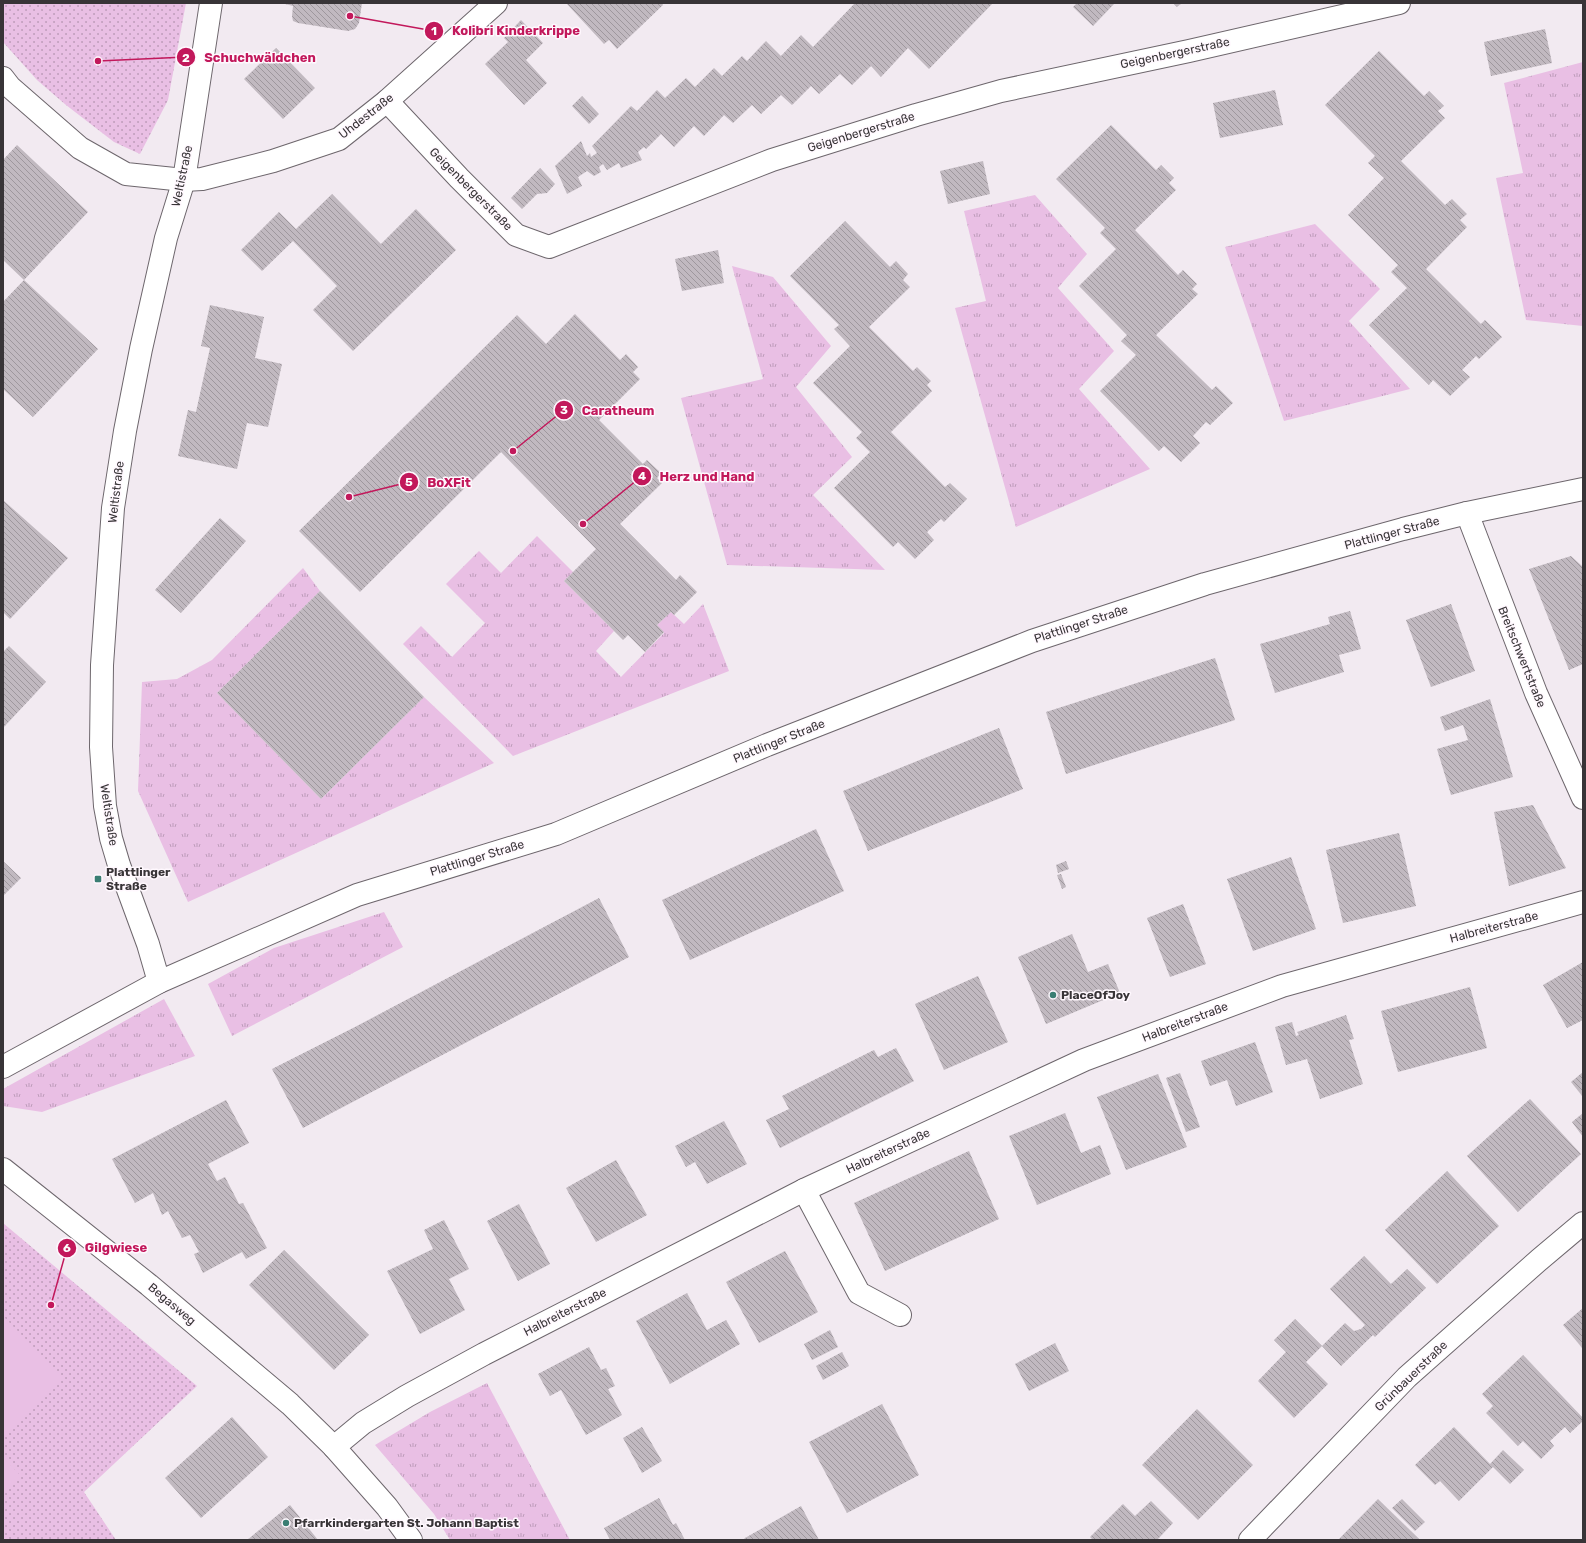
<svg xmlns="http://www.w3.org/2000/svg" width="1586" height="1543" viewBox="0 0 1586 1543" font-family="Rubik,sans-serif">
<style>
.grass{fill:url(#grass-tufts)}
.park{fill:url(#park-dots)}
.pitch{fill:#e9bfe4}
.building{fill:url(#building-back-hatch)}
.lines{fill:none;stroke-linecap:round;stroke-linejoin:round}
.minor-casing{stroke:#6d666c;stroke-width:24}
.minor{stroke:#fff;stroke-width:22}
.poi-dot{fill:#3a7e73;stroke:#fff8fe;stroke-width:1.5}
.labels{text-anchor:middle;stroke-width:3;stroke-linejoin:round;paint-order:stroke}
.street-label{font-size:12px;fill:#383437;stroke:#fff8fe}
.poi-label{font-size:12px;font-weight:bold;fill:#383437;stroke:#fff8fe;text-anchor:start}
.leader{fill:none;stroke:#c2185b;stroke-width:1.5}
.callout-dot{fill:#c2185b;stroke:#fff8fe;stroke-width:1.5}
.mark-label{font-size:12px;text-anchor:middle;font-weight:bold;fill:#fff}
.callout-label{font-size:13px;text-anchor:middle;font-weight:bold;fill:#c2185b;stroke:#fff8fe;stroke-width:3;stroke-linejoin:round;paint-order:stroke}
</style>
<defs>
<pattern id="grass-tufts" width="24" height="20" patternUnits="userSpaceOnUse"><rect width="24" height="20" fill="#e9bfe4"/><path d="M3 7l-1-3M5 7V3M7 7l1-3M15 17l-1-3M17 17v-4M19 17l1-3" fill="none" stroke="#be9cba"/></pattern>
<pattern id="park-dots" width="8" height="8" patternUnits="userSpaceOnUse"><rect width="8" height="8" fill="#e9bfe4"/><path d="M2 2h.1M6 6h.1" fill="none" stroke="#be9cba" stroke-width="1.8" stroke-linecap="round"/></pattern>
<pattern id="building-back-hatch" width="6" height="6" patternUnits="userSpaceOnUse"><rect width="6" height="6" fill="#c1b9c0"/><path d="M-1 5l2 2M0 0l6 6M5-1l2 2" fill="none" stroke="#9e979d"/></pattern>
</defs>
<rect width="100%" height="100%" fill="#f2eaf1"/>
<g class="grass">
<polygon points="1583,62 1583,326 1526,320 1496,178 1523,173 1504,83"/>
<polygon points="1035,195 1087,254 1058,288 1114,351 1079,389 1150,469 1016,527 955,308 986,301 964,211"/>
<polygon points="1315,224 1380,289 1349,321 1410,389 1284,421 1225,247"/>
<polygon points="732,266 773,277 831,346 796,387 852,457 813,495 885,570 727,565 681,398 763,379"/>
<polygon points="537,536 573,572 564,581 614,631 596,651 621,677 664,633 657,625 671,612 684,624 703,604 729,671 513,756 403,644 421,626 452,657 485,623 446,584 479,551 501,573"/>
<polygon points="303,568 320,591 217,693 321,799 424,697 494,763 188,902 138,791 142,682 177,679 212,660"/>
<polygon points="384,912 403,947 232,1036 208,984 274,948"/>
<polygon points="164,999 195,1056 42,1112 3,1106 3,1089"/>
<polygon points="487,1383 570,1540 450,1540 434,1514 375,1445 430,1412"/>
</g>
<g class="park">
<polygon points="3,3 186,3 168,100 140,154 114,142 66,105 37,80 3,42"/>
<polygon points="3,1223 197,1386 84,1492 116,1540 3,1540"/>
</g>
<g class="pitch">
<polygon points="3,1316 63,1377 3,1437"/>
<polygon points="3,1457 20,1475 3,1492"/>
</g>
<g class="building">
<polygon points="281,3 362,3 359,23 355,29 348,31 298,23 293,21 292,16 293,6"/>
<polygon points="566,3 662,3 663,5 617,49 609,40 604,44"/>
<polygon points="855,3 993,3 929,69 908,48 881,77 871,66 852,85 840,74 819,94 811,86 792,105 781,95 761,114 752,105 733,123 724,115 704,136 694,126 674,147 661,134 646,149 644,147 638,152 642,160 621,168 619,163 607,170 603,164 599,167 601,172 594,176 587,171 578,177 582,186 567,194 555,166 581,141 587,156 590,153 591,157 597,153 592,146 631,106 637,111 657,90 665,98 686,78 695,87 714,68 722,76 742,56 747,61 766,41 781,56 801,35 813,47"/>
<polygon points="1077,3 1115,3 1093,26 1073,7"/>
<polygon points="1173,3 1182,3 1177,7"/>
<polygon points="521,20 543,43 526,60 547,83 524,105 485,64 508,42 504,38"/>
<polygon points="1545,29 1552,63 1491,76 1484,42"/>
<polygon points="276,48 315,88 283,119 244,79"/>
<polygon points="1379,51 1424,96 1429,91 1444,106 1438,111 1445,118 1401,161 1445,205 1452,199 1467,214 1460,220 1467,227 1426,269 1481,324 1485,320 1502,337 1479,359 1476,356 1462,370 1470,377 1450,396 1433,380 1429,385 1369,325 1407,288 1391,272 1398,265 1348,215 1384,178 1368,163 1375,156 1325,105"/>
<polygon points="1275,90 1283,125 1220,138 1213,103"/>
<polygon points="582,96 599,114 589,124 572,106"/>
<polygon points="1111,125 1156,170 1161,165 1174,178 1169,183 1176,190 1135,230 1178,275 1183,270 1197,284 1192,289 1198,294 1156,335 1212,390 1216,386 1233,403 1210,425 1206,422 1193,436 1200,443 1181,462 1164,446 1159,451 1100,391 1136,355 1121,341 1127,335 1079,286 1116,249 1100,233 1105,228 1056,179"/>
<polygon points="17,145 88,212 24,280 98,349 33,417 3,389 3,302 24,280 3,260 3,160"/>
<polygon points="983,161 990,194 948,204 940,171"/>
<polygon points="540,168 555,184 547,193 537,194 522,209 511,198"/>
<polygon points="332,194 381,244 416,209 456,250 353,351 313,310 337,286 293,241 262,271 241,250 279,212 296,229"/>
<polygon points="845,221 890,267 896,261 908,274 903,280 910,287 869,327 913,371 917,367 931,381 927,385 932,391 891,432 945,487 950,483 967,499 944,522 941,519 927,532 934,540 915,559 898,542 893,547 834,488 870,452 856,438 862,432 813,383 850,346 834,329 839,325 790,276"/>
<polygon points="718,250 724,283 682,291 675,259"/>
<polygon points="210,305 264,317 255,358 282,364 268,427 247,423 237,469 178,456 188,410 196,412 210,348 201,346"/>
<polygon points="575,314 620,360 626,354 638,367 633,372 640,379 599,420 643,464 647,460 661,473 657,478 662,483 620,524 676,580 680,575 697,592 674,615 671,612 657,625 664,632 645,652 628,635 623,640 564,581 596,549 501,452 360,592 299,531 517,315 546,344"/>
<polygon points="3,500 68,558 10,619 3,612"/>
<polygon points="220,518 246,541 181,613 155,590"/>
<polygon points="1571,556 1583,567 1583,664 1569,670 1529,569"/>
<polygon points="320,591 424,697 321,799 217,693"/>
<polygon points="1451,604 1475,671 1431,687 1406,620"/>
<polygon points="1350,611 1361,649 1339,655 1344,672 1275,693 1260,644 1330,624 1328,617"/>
<polygon points="9,646 46,682 3,728 3,652"/>
<polygon points="1215,658 1235,720 1066,774 1046,712"/>
<polygon points="1490,699 1513,777 1451,795 1437,749 1468,740 1463,725 1445,731 1440,717"/>
<polygon points="999,728 1023,789 868,851 843,791"/>
<polygon points="1533,805 1566,868 1509,886 1494,812"/>
<polygon points="816,829 844,891 690,960 662,900"/>
<polygon points="1399,833 1416,906 1343,923 1326,850"/>
<polygon points="1291,857 1316,929 1253,951 1227,879"/>
<polygon points="3,861 21,878 3,896"/>
<polygon points="1066,861 1069,869 1058,873 1056,865"/>
<polygon points="1061,874 1066,887 1062,889 1057,875"/>
<polygon points="599,898 629,957 303,1128 272,1069 355,1027"/>
<polygon points="1183,904 1206,964 1170,977 1147,918"/>
<polygon points="1072,934 1088,972 1108,964 1120,993 1046,1024 1018,957"/>
<polygon points="1583,962 1583,1020 1567,1028 1543,985"/>
<polygon points="978,976 1008,1042 944,1070 915,1004"/>
<polygon points="1470,987 1487,1048 1398,1072 1381,1011"/>
<polygon points="1346,1015 1354,1039 1349,1040 1363,1084 1320,1099 1307,1059 1286,1065 1275,1027 1292,1022 1296,1036 1299,1035 1297,1032"/>
<polygon points="1255,1042 1273,1092 1236,1106 1227,1080 1210,1086 1201,1061"/>
<polygon points="896,1048 914,1081 780,1148 766,1120 789,1109 782,1096 874,1050 878,1057"/>
<polygon points="1583,1072 1583,1097 1571,1082"/>
<polygon points="1180,1073 1200,1127 1186,1132 1166,1078"/>
<polygon points="1158,1074 1187,1147 1126,1170 1097,1097"/>
<polygon points="1530,1099 1581,1154 1518,1212 1467,1156"/>
<polygon points="226,1100 249,1143 208,1164 217,1181 225,1177 239,1204 243,1203 267,1248 246,1259 242,1252 203,1273 194,1254 199,1252 190,1235 182,1238 168,1211 162,1215 153,1193 135,1203 112,1159"/>
<polygon points="1065,1113 1081,1153 1100,1145 1111,1174 1037,1205 1009,1136"/>
<polygon points="1583,1113 1583,1137 1572,1122"/>
<polygon points="724,1121 747,1164 707,1184 695,1162 686,1167 675,1146"/>
<polygon points="969,1151 999,1219 885,1271 854,1203"/>
<polygon points="616,1160 647,1215 596,1242 566,1188"/>
<polygon points="1447,1171 1499,1226 1437,1284 1385,1230"/>
<polygon points="519,1204 550,1264 518,1281 487,1221"/>
<polygon points="444,1220 469,1269 449,1279 465,1310 420,1334 387,1271 433,1249 424,1230"/>
<polygon points="284,1250 369,1335 334,1370 249,1285"/>
<polygon points="785,1251 818,1312 759,1343 726,1282"/>
<polygon points="1364,1256 1391,1284 1407,1269 1426,1288 1375,1337 1373,1335 1341,1366 1322,1346 1306,1362 1328,1384 1294,1418 1258,1381 1286,1352 1274,1340 1295,1319 1322,1346 1345,1323 1354,1331 1361,1329 1365,1325 1330,1289"/>
<polygon points="687,1293 707,1330 726,1320 740,1344 670,1384 636,1321"/>
<polygon points="1583,1308 1583,1349 1563,1325"/>
<polygon points="830,1330 838,1347 812,1360 804,1344"/>
<polygon points="1055,1343 1069,1371 1029,1391 1015,1364"/>
<polygon points="589,1347 601,1370 606,1368 615,1386 608,1389 622,1415 586,1435 561,1390 550,1396 538,1374"/>
<polygon points="842,1352 849,1366 823,1380 816,1366"/>
<polygon points="1523,1355 1583,1418 1583,1421 1570,1433 1565,1427 1550,1441 1554,1446 1541,1459 1523,1441 1518,1446 1486,1413 1493,1406 1482,1394"/>
<polygon points="882,1404 919,1475 847,1513 809,1442"/>
<polygon points="1197,1409 1253,1465 1198,1520 1142,1465"/>
<polygon points="232,1417 268,1457 201,1518 165,1478"/>
<polygon points="642,1427 662,1461 642,1473 623,1438"/>
<polygon points="1454,1427 1490,1464 1503,1450 1524,1470 1510,1484 1493,1467 1459,1501 1440,1481 1435,1485 1415,1465"/>
<polygon points="659,1498 673,1525 676,1523 685,1540 610,1540 604,1528"/>
<polygon points="1378,1499 1420,1540 1338,1540"/>
<polygon points="1402,1499 1425,1522 1415,1531 1392,1508"/>
<polygon points="1151,1501 1173,1523 1158,1539 1159,1540 1093,1540 1090,1537 1123,1504 1135,1516"/>
<polygon points="290,1505 318,1540 247,1540"/>
<polygon points="801,1506 819,1540 743,1540 745,1538"/>
</g>
<g class="lines">
<defs>
<g id="minor">
<polyline points="3,78 10,87 80,148 126,174 184,180 202,179 273,161 339,139 387,101 496,3"/>
<polyline points="387,101 459,178 516,235 549,247 772,160 916,115 1001,91 1189,51 1399,3"/>
<polyline points="1467,513 1536,693 1583,798"/>
<polyline points="159,982 148,944 119,865 111,838 105,806 101,747 102,665 113,508 125,431 141,349 166,238 184,180 211,3"/>
<polyline points="3,1067 159,982 357,895 556,834 767,745 1032,641 1205,584 1403,529 1467,513 1583,489"/>
<polyline points="3,1169 149,1285 290,1404 334,1447 387,1507 411,1540"/>
<polyline points="804,1190 859,1293 900,1315"/>
<polyline points="334,1447 363,1423 407,1396 484,1354 804,1190 1084,1060 1282,986 1583,902"/>
<polyline points="1250,1540 1407,1377 1539,1260 1583,1223"/>
</g>
</defs>
<use href="#minor" class="minor-casing"/>
<use href="#minor" class="minor"/>
</g>
<g class="poi-dot">
<rect x="94" y="875" width="8" height="8" rx="2"/>
<circle cx="1053" cy="995" r="4"/>
<circle cx="286" cy="1523" r="4"/>
</g>
<g class="labels">
<g class="street-label">
<text transform="translate(1175 53) rotate(-12)" y="4">Geigenbergerstraße</text>
<text transform="translate(366 116) rotate(-38)" y="4">Uhdestraße</text>
<text transform="translate(861 132) rotate(-17)" y="4">Geigenbergerstraße</text>
<text transform="translate(182 176) rotate(-78)" y="4">Weltistraße</text>
<text transform="translate(471 189) rotate(45)" y="4">Geigenbergerstraße</text>
<text transform="translate(116 492) rotate(-83)" y="4">Weltistraße</text>
<text transform="translate(1392 533) rotate(-15)" y="4">Plattlinger Straße</text>
<text transform="translate(1081 624) rotate(-18)" y="4">Plattlinger Straße</text>
<text transform="translate(1522 657) rotate(68)" y="4">Breitschwertstraße</text>
<text transform="translate(779 741) rotate(-22)" y="4">Plattlinger Straße</text>
<text transform="translate(109 815) rotate(81)" y="4">Weltistraße</text>
<text transform="translate(477 858) rotate(-17)" y="4">Plattlinger Straße</text>
<text transform="translate(1494 927) rotate(-15)" y="4">Halbreiterstraße</text>
<text transform="translate(1185 1022) rotate(-21)" y="4">Halbreiterstraße</text>
<text transform="translate(888 1151) rotate(-25)" y="4">Halbreiterstraße</text>
<text transform="translate(172 1304) rotate(40)" y="4">Begasweg</text>
<text transform="translate(565 1312) rotate(-27)" y="4">Halbreiterstraße</text>
<text transform="translate(1411 1376) rotate(-44)" y="4">Grünbauerstraße</text>
</g>
<g class="poi-label">
<text x="106" y="876">Plattlinger<tspan x="106" dy="14">Straße</tspan></text>
<text x="1061" y="999">PlaceOfJoy</text>
<text x="294" y="1527">Pfarrkindergarten St. Johann Baptist</text>
</g>
</g>
<path class="leader" d="M350 16L434 31M98 61L186 57M513 451L564 410M583 524L642 476M349 497L409 482M51 1305L67 1248"/>
<g class="callout-dot">
<circle cx="350" cy="16" r="4"/>
<circle cx="98" cy="61" r="4"/>
<circle cx="513" cy="451" r="4"/>
<circle cx="583" cy="524" r="4"/>
<circle cx="349" cy="497" r="4"/>
<circle cx="51" cy="1305" r="4"/>
<circle cx="434" cy="31" r="10"/>
<circle cx="186" cy="57" r="10"/>
<circle cx="564" cy="410" r="10"/>
<circle cx="642" cy="476" r="10"/>
<circle cx="409" cy="482" r="10"/>
<circle cx="67" cy="1248" r="10"/>
</g>
<g class="mark-label">
<text x="434" y="35">1</text>
<text x="186" y="62">2</text>
<text x="564" y="414">3</text>
<text x="642" y="480">4</text>
<text x="409" y="486">5</text>
<text x="67" y="1252">6</text>
</g>
<g class="callout-label">
<text x="516" y="35">Kolibri Kinderkrippe</text>
<text x="260" y="62">Schuchwäldchen</text>
<text x="618" y="415">Caratheum</text>
<text x="707" y="481">Herz und Hand</text>
<text x="449" y="487">BoXFit</text>
<text x="116" y="1252">Gilgwiese</text>
</g>
<rect width="1586" height="1543" fill="none" stroke="#383437" stroke-width="8"/>
</svg>
